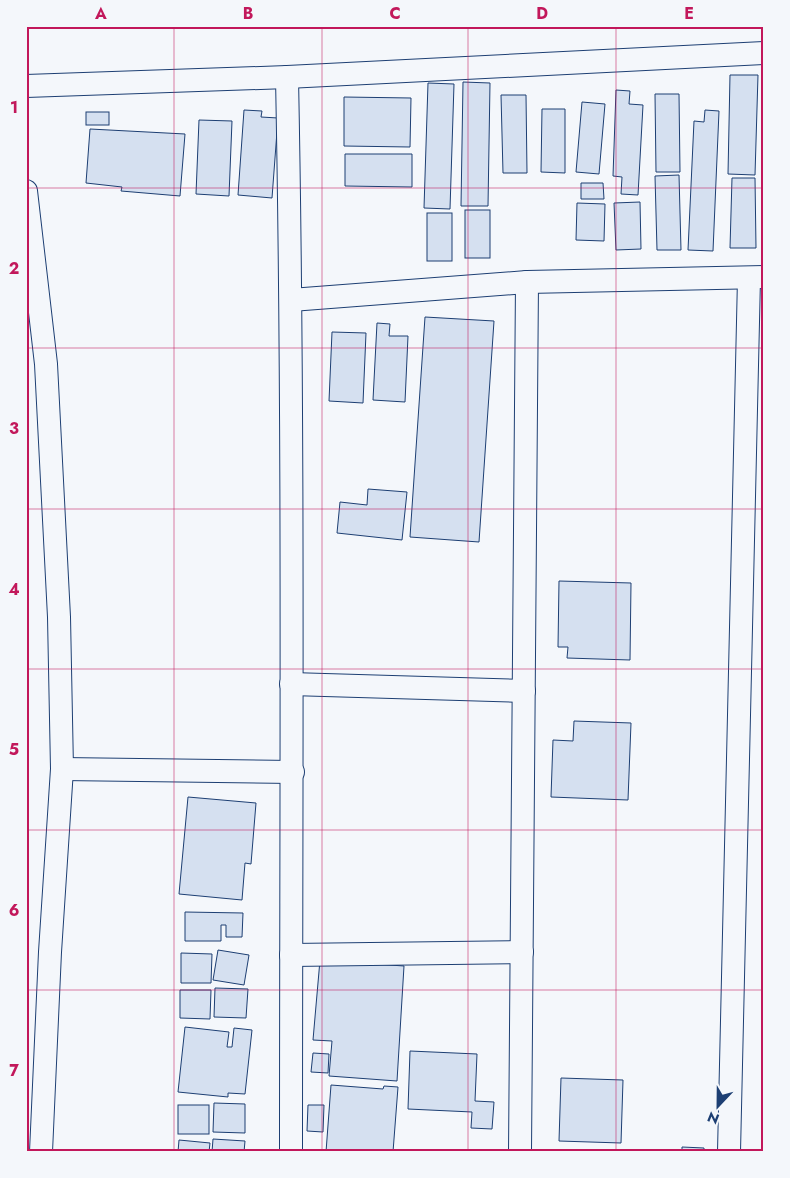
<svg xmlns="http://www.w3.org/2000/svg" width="790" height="1178" viewBox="0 0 790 1178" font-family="Jost,sans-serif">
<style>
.building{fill:#d5e0f0;stroke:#1d3f73}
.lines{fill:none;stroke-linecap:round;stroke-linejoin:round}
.minor-casing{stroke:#1d3f73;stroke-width:24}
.minor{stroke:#f4f7fb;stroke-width:22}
.grid{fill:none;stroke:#c2185b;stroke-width:1;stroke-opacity:0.55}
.neatline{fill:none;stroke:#c2185b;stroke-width:2}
.grid-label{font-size:16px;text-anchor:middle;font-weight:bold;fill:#c2185b}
</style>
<rect width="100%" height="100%" fill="#f4f7fb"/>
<g class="building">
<polygon points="730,75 758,75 755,175 728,174"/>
<polygon points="463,82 490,83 488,206 461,206"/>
<polygon points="428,83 454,84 450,209 424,208"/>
<polygon points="616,90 630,91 629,104 643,105 638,195 621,194 622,177 613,176"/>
<polygon points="655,94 679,94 680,172 656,172"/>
<polygon points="501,95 526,95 527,173 503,173"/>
<polygon points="344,97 411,98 410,147 344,146"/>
<polygon points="582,102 605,104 599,174 576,172"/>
<polygon points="542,109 565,109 565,173 541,172"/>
<polygon points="244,110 262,111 261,117 278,118 272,198 238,195"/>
<polygon points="705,110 719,111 713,251 688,250 694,121 704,122"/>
<rect x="86" y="112" width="23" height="13"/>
<polygon points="199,120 232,121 229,196 196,194"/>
<polygon points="90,129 185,134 180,196 121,191 122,187 86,183"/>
<polygon points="345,154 412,154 412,187 345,186"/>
<polygon points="679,175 681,250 657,250 655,176"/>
<polygon points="732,178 755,178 756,248 730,248"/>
<polygon points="581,183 603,183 604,199 581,199"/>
<polygon points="640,202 641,249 616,250 614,203"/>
<polygon points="577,203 605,204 604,241 576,240"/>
<rect x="465" y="210" width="25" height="48"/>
<rect x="427" y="213" width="25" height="48"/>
<polygon points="425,317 494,321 479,542 410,537"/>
<polygon points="377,323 390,324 389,336 408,336 405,402 373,400"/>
<polygon points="332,332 366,333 363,403 329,401"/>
<polygon points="368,489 407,492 402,540 337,533 340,502 367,505"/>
<polygon points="559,581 631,583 630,660 567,658 568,647 558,647"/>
<polygon points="574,721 631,723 628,800 551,797 553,740 573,741"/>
<polygon points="188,797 256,803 251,864 245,863 242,900 179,894"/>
<polygon points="185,912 243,913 242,937 226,937 226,925 221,925 221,941 185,941"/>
<polygon points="218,950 249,955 244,985 213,980"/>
<polygon points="181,953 212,954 211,983 181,983"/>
<polygon points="320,960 404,966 397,1081 329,1076 332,1041 313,1040"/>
<polygon points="215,988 248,989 246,1018 214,1017"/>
<polygon points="180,990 211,990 210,1019 180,1018"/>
<polygon points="185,1027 229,1032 227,1047 232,1047 234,1028 252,1030 245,1094 228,1093 228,1097 178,1092"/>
<polygon points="410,1051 477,1054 475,1101 494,1102 492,1129 471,1128 472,1112 408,1109"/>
<polygon points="313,1053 329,1054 328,1073 311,1072"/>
<polygon points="561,1078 623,1080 621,1143 559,1141"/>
<polygon points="331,1085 383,1089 384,1086 398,1087 393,1152 326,1152"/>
<polygon points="214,1103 245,1104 245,1133 213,1132"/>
<rect x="178" y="1105" width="31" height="29"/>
<polygon points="308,1105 324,1105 323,1132 307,1131"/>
<polygon points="213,1139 245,1141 244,1152 212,1152"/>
<polygon points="179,1140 210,1143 209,1152 178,1152"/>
<polygon points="682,1147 704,1148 704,1152 682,1152"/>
</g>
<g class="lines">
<defs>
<g id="minor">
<path d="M 287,77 C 294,435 291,793 291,1152"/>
<polyline points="26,86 287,77 764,53"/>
<polyline points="26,191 46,364 59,617 62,769 50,952 41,1152"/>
<polyline points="291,300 527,282 764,277"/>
<polyline points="291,684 524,691"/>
<polyline points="62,769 293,772"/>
<polyline points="291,955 522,952"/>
<polyline points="520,1152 527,282"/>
<polyline points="729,1152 749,278"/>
</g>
</defs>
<use href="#minor" class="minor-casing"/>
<use href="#minor" class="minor"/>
</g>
<path class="grid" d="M 174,26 L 174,1152M 322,26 L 322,1152M 468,26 L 468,1152M 616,26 L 616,1152M 26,188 L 764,188M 26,348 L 764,348M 26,509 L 764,509M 26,669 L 764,669M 26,830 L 764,830M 26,990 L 764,990"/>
<rect width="790" height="1178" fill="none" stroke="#f4f7fb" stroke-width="55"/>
<g transform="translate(718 1106) rotate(202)" stroke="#f4f7fb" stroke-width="4" paint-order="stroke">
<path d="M0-4L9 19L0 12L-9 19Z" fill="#1d3f73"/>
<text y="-8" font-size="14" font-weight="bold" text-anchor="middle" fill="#1d3f73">N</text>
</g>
<rect x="28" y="28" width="734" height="1122" class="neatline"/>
<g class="grid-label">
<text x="101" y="19">A</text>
<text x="248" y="19">B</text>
<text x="395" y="19">C</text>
<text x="542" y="19">D</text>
<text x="689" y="19">E</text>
<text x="14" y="113">1</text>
<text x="14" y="274">2</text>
<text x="14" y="434">3</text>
<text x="14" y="595">4</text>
<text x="14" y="755">5</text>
<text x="14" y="916">6</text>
<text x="14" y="1076">7</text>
</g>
</svg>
